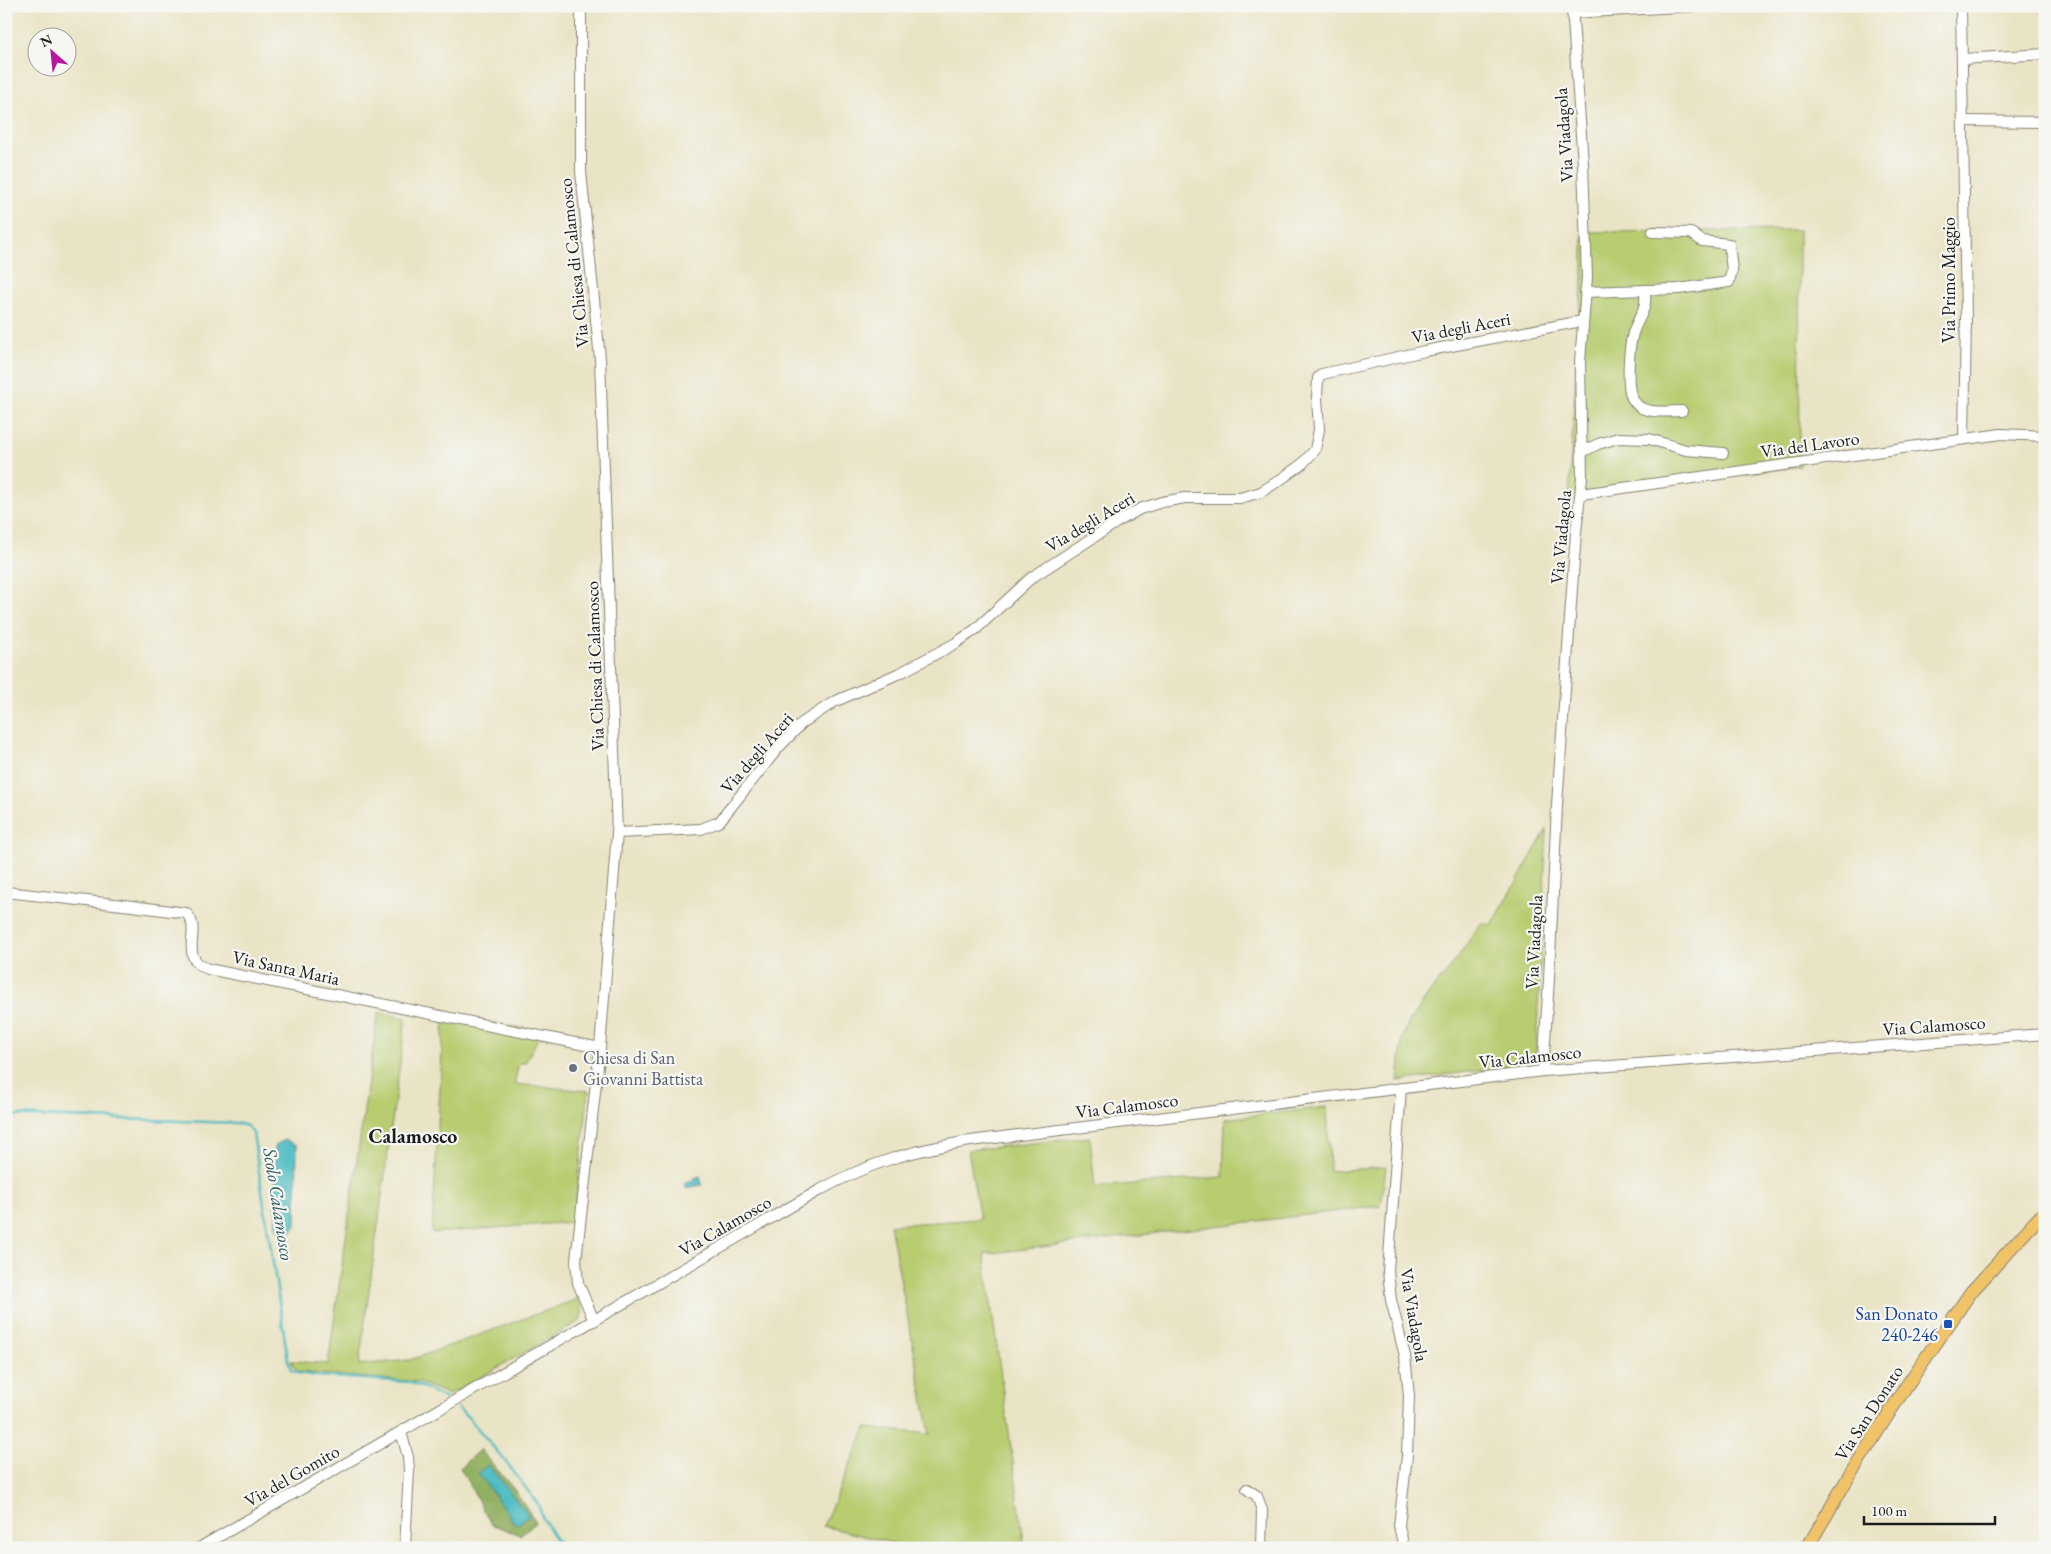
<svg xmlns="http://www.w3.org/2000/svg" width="2051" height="1554" viewBox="0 0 2051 1554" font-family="'EB Garamond',serif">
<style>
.green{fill:#b8cc6f;stroke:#6a7446}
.forest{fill:#92b062;stroke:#57663f}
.water{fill:#4cbbc1;stroke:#346c6e}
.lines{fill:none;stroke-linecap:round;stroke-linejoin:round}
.stream{stroke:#4cbbc1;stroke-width:2.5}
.minor-casing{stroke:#838071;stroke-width:12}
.major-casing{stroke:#838071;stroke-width:14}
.minor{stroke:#fff;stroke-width:10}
.major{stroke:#f1c369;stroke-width:12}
.worship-dot{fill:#6b7280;stroke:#f6f6f2;stroke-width:2}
.transit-dot{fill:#1a4fb4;stroke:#f6f6f2;stroke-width:2}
.labels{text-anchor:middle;stroke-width:4.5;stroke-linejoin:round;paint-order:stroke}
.street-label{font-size:18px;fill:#1c1c1c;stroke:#f6f6f2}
.worship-label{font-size:18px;fill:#5b616d;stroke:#f6f6f2;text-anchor:start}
.transit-label{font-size:18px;fill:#164399;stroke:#f6f6f2;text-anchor:end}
.water-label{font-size:19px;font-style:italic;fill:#2f5c5e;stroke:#f6f6f2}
.quarter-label{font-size:20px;font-weight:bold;fill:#1c1c1c;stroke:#f6f6f2}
</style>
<rect width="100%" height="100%" fill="#f6f6f2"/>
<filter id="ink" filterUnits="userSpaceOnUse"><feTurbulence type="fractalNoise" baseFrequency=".02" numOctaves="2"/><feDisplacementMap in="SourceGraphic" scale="10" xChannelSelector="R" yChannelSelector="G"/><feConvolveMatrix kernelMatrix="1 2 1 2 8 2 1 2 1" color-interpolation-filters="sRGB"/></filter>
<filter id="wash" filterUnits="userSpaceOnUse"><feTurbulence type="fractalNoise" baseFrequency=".0096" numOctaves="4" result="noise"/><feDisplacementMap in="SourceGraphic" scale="20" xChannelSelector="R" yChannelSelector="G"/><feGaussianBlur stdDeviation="1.12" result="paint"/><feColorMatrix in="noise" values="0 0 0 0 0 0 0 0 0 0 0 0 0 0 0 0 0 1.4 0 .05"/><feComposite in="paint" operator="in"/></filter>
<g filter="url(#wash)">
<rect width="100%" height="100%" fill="#eae4c6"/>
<g class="green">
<polygon points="1799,230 1800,466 1569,496 1579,317 1583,278 1583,232"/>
<polygon points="1547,829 1536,1050 1529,1064 1398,1081 1402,1040 1408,1024 1430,992 1452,966 1481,923 1492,925"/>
<polygon points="378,1012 406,1018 359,1365 410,1360 578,1299 583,1310 580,1321 449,1395 418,1382 299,1372 294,1368 291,1361 328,1364"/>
<polygon points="444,1015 542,1031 525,1063 519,1063 514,1084 589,1091 573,1222 432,1233"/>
<polygon points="1327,1107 1330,1171 1386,1167 1381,1206 984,1254 1025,1548 913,1548 823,1526 866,1428 930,1434 890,1225 980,1219 968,1150 1090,1137 1095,1187 1223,1177 1225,1119"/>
</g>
<polygon class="forest" points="480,1449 516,1492 536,1522 520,1535 491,1524 460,1468"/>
<g class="water">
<polygon points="285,1140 297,1145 296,1225 292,1232 279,1232 276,1225 275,1145"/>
<polygon points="700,1176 702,1185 686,1188 685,1182 695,1180 694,1178"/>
<polygon points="488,1465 529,1516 516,1525 478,1473"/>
</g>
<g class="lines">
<g class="stream">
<polyline points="6,1115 237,1123 247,1126 253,1133 288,1360 291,1370 297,1373 318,1376 408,1382 423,1387 446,1399"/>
<polyline points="458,1408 468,1417 506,1462 538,1504 543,1519 556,1540 566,1548"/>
</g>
</g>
</g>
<g filter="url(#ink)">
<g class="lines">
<defs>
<g id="minor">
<polyline points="581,6 581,172 600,359 617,833 600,1048 576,1260 578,1283 594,1321"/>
<polyline points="1961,6 1966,319 1964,439"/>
<polyline points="1572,13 1696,6"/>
<polyline points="1963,59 2045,54"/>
<polyline points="1964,121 2045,122"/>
<path d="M 1645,290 C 1647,313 1639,314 1633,333 C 1629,347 1626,385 1632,398 C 1635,404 1641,409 1647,410 C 1657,413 1671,411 1682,411"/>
<polyline points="1585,292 1678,289 1729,282 1732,270 1729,244 1702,241 1691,233 1653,232"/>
<polyline points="1582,452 1598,444 1618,438 1649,439 1686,450 1723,453"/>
<polyline points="1581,494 2001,434 2045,436"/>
<polyline points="617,833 701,829 719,822 779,747 802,723 834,702 902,672 956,643 976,629 1031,578 1117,522 1140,509 1162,502 1185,498 1240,498 1261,492 1280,480 1302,464 1315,450 1319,430 1317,397 1318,378 1322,374 1425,351 1582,321"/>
<path d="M 6,892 L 132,906 L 186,913 C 204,930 176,957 208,969 L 600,1048"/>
<polyline points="1543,1071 1549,979 1557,805 1576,532 1582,477 1580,361 1587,277 1583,164 1572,6"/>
<polyline points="1401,1088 1388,1271 1391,1300 1405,1356 1409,1396 1407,1456 1399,1526 1404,1548"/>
<polyline points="401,1432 408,1457 409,1470 405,1548"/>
<polyline points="1247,1489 1257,1496 1262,1510 1261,1548"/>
<path d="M 199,1548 L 818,1191 C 871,1162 910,1151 970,1141 L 1543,1071 L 2045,1034"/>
</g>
<polyline id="major" points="1807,1548 1848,1478 1905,1388 1971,1292 2045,1211"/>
</defs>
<use href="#minor" class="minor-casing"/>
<use href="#major" class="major-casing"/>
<use href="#minor" class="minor"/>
<use href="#major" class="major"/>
</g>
</g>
<circle class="worship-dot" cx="573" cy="1068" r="5"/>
<rect class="transit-dot" x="1943" y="1319" width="10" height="10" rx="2.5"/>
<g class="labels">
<g class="street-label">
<text transform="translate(1564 135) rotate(-94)" y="6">Via Viadagola</text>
<text transform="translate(574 263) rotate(-96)" y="6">Via Chiesa di Calamosco</text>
<text transform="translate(1949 280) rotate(-90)" y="6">Via Primo Maggio</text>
<text transform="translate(1461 328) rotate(-11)" y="6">Via degli Aceri</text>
<text transform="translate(1810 445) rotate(-8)" y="6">Via del Lavoro</text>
<text transform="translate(1090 522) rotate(-31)" y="6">Via degli Aceri</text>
<text transform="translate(1561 537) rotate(-85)" y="6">Via Viadagola</text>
<text transform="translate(595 666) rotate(-92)" y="6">Via Chiesa di Calamosco</text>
<text transform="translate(757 753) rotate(-49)" y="6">Via degli Aceri</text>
<text transform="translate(1534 942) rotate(-87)" y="6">Via Viadagola</text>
<text transform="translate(286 968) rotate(12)" y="6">Via Santa Maria</text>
<text transform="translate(1934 1026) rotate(-4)" y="6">Via Calamosco</text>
<text transform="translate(1530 1057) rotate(-6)" y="6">Via Calamosco</text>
<text transform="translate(1127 1106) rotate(-7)" y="6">Via Calamosco</text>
<text transform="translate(725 1226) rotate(-30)" y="6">Via Calamosco</text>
<text transform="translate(1414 1315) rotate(80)" y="6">Via Viadagola</text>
<text transform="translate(1869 1413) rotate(-57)" y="6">Via San Donato</text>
<text transform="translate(292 1476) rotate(-30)" y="6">Via del Gomito</text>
</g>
<g class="worship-label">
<text x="583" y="1064">Chiesa di San<tspan x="583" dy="21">Giovanni Battista</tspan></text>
</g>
<g class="transit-label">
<text x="1938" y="1320">San Donato<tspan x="1938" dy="21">240-246</tspan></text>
</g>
<g class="water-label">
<text transform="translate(279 1204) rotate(81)" y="7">Scolo Calamosco</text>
</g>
<g class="quarter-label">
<text x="413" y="1143">Calamosco</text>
</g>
</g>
<rect width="2051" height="1554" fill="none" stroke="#f6f6f2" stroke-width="25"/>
<g transform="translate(52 52) rotate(333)"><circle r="24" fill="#f6f6f2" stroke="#9f9f9c"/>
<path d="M0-4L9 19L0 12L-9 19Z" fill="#b5179e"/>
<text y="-8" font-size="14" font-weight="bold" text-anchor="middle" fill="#1c1c1c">N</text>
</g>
<path d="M1864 1516v8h131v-8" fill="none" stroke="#1c1c1c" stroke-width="2.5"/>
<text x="1871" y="1516" font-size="15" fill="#1c1c1c" stroke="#f6f6f2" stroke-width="4" paint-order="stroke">100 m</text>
</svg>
